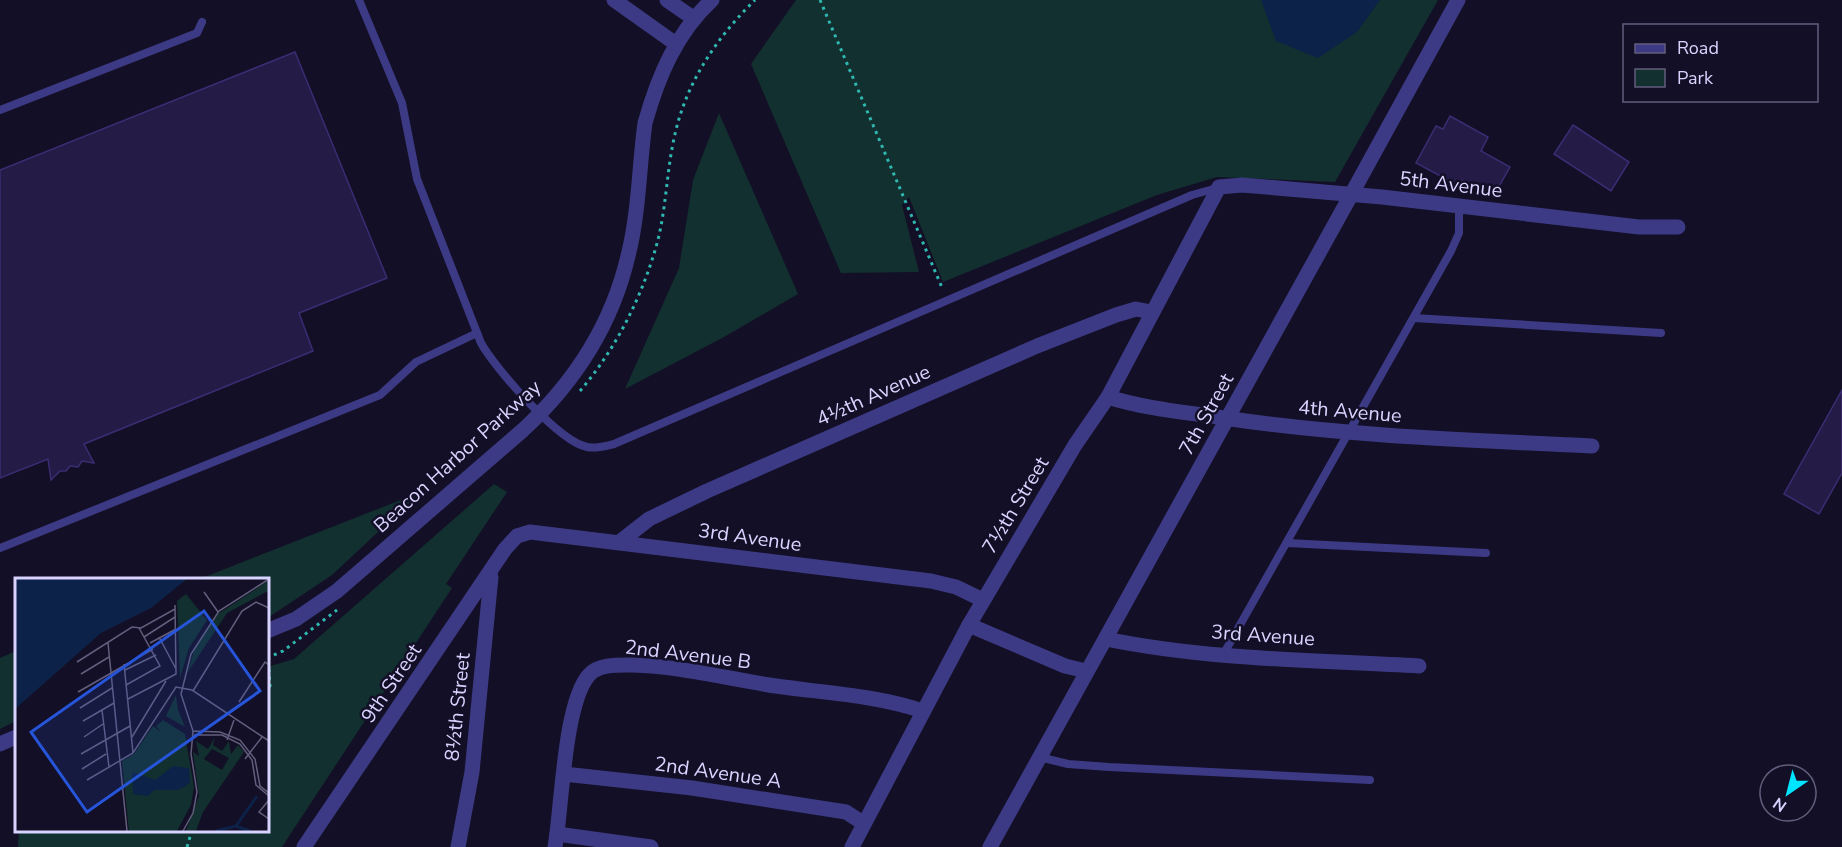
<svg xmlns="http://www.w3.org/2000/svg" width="1842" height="847" viewBox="0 0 1842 847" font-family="'Nunito Sans',sans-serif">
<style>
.green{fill:#12302f}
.water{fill:#0c2248}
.building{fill:#241b47;stroke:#3b2d73;stroke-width:1.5}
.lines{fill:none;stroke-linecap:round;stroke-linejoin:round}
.path{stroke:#2fb8b0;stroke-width:3;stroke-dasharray:3 4.5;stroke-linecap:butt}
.service{stroke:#3d3a85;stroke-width:8}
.minor{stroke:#3d3a85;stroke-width:15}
.tertiary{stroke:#3d3a85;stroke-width:15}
.labels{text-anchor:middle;stroke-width:5;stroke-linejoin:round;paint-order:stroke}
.street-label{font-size:20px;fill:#d9d4ff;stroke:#130f26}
.inset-river{fill:none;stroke:#0c2248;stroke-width:3}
.inset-road{fill:none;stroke:#625e7d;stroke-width:1.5}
.view{fill:#2655da;fill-opacity:0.15;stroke:#2655da;stroke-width:3}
.inset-edge{fill:none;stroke:#d9d4ff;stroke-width:3}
</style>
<rect width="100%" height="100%" fill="#130f26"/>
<g class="green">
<polygon points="796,0 1438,0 1335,182 1217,177 1157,195 943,282 909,197 902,205 919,272 841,273 751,64"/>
<polygon points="719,113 798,294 724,337 625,389 679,268 693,180"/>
<polygon points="494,484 507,492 446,584 452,588 282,847 18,847 19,831 267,830 267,667 294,659"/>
<polygon points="421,492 332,575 269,617 267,580 197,580"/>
<polygon points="16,651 16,721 0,729 0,658"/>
</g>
<polygon class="water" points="1261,0 1380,0 1357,32 1318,58 1276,41"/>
<g class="building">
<polygon points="295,52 387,278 299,313 313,351 84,444 94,463 82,461 78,467 70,466 66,471 60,471 51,480 48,459 0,478 0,170"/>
<polygon points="1450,116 1488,137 1481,151 1510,167 1493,197 1462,180 1459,186 1416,163 1436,126 1443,129"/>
<polygon points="1573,125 1629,162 1611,191 1554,154"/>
<polygon points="1842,390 1842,473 1819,514 1784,494"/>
</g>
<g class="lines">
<g class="path">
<polyline points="820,0 943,290"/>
<path d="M 580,391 C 615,350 641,299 656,247 C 667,209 666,169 676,130 C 688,80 718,36 755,0"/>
<polyline points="267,658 283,651 337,610"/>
<polyline points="267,694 270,686 268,658"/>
<polyline points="187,847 192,830"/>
</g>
<g class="service">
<path d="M 359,0 L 402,103 L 417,179 L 481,343 C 495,368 558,441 587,447 C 596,449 605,446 614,444 L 1192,195 L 1217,188"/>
<polyline points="0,110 197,33 202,22"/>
<polyline points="1414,318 1661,333"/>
<polyline points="1287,543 1486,553"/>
<polyline points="0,548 380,395 416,362 477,333"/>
<polyline points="1223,655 1451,251 1459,233 1459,208"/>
<polyline points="1039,757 1068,764 1109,767 1370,780"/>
</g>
<g class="minor">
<path d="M 1108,397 C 1146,409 1185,412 1224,418 C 1346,436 1469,440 1592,446"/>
<polyline points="621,541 649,519 707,491 1037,346 1116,315 1136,309 1151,312"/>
<polyline points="969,625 1065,666 1086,671"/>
<path d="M 1106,639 C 1208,660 1315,660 1419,666"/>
<polyline points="564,774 692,788 846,812 863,823"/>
<polyline points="557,834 651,847"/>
<polyline points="304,847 505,549 517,536 530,532 931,581 956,587 983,600"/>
<polyline points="458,847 472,772 491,577"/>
<path d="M 555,847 C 562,807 564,703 589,675 C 598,664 619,665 632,665 C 680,666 728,679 776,686 C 825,693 875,695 923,711"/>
<polyline points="852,847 969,625 1075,445 1108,397 1219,187 1242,185 1382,197 1639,227 1678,227"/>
<polyline points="990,847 1351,195"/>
</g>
<g class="tertiary">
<polyline points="614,0 676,44"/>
<polyline points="667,0 693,18"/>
<polyline points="1351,195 1458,0"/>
<path d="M 267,631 L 296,619 L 337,591 L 523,430 C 574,383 612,324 628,256 C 639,213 639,167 645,123 C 658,77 676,33 712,0"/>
<polyline points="0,744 16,737"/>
</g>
</g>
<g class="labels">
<g class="street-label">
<text transform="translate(1451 184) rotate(7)" y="7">5th Avenue</text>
<text transform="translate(873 395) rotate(-24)" y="7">4½th Avenue</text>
<text transform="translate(1350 411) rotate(5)" y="7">4th Avenue</text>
<text transform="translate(1206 414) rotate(-61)" y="7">7th Street</text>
<text transform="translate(457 456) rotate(-42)" y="7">Beacon Harbor Parkway</text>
<text transform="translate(1015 505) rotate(-59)" y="7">7½th Street</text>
<text transform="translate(750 537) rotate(8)" y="7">3rd Avenue</text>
<text transform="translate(1263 635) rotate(4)" y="7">3rd Avenue</text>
<text transform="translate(688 654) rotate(7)" y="7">2nd Avenue B</text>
<text transform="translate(391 683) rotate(-56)" y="7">9th Street</text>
<text transform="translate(457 707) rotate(-84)" y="7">8½th Street</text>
<text transform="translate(718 772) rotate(8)" y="7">2nd Avenue A</text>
</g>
</g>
<g transform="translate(15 578)">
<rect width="254" height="254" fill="#130f26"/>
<path d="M 253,3 L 253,13 L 212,35 L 173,94 L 179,72 L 203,36 ZM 171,16 L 192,42 L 174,70 L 165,100 L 162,23 ZM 161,117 L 163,132 L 170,149 L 151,138 ZM 148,142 L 170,156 L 179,209 L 176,227 L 162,253 L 114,253 L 107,183 L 119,176 L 138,148 L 146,154 L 141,148 ZM 200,159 L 198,167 L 207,173 L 214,163 L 216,176 L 223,167 L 229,174 L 188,234 L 181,253 L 171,253 L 184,218 L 178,174 L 184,178 L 181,163 L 193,171 ZM 197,171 L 214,180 L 207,192 L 189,181 Z" fill="#12302f" fill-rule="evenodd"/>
<path d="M 0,0 L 173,0 L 136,30 L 86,55 L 0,131 ZM 158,188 L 174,190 L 175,204 L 171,208 L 162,212 L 139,212 L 133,218 L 118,216 L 117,194 L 140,202 Z" fill="#0c2248"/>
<path class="inset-river" d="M 221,248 L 242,218M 201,253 L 221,248 L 235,253"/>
<path class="inset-road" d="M 189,14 L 203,34M 129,59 L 160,39M 144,59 L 161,91M 93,65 L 112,253M 135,65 L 161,51M 62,84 L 117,49 L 126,50 L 160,31M 109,86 L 118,175M 110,92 L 141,77M 66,96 L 94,79M 111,107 L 145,88 L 124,50M 178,113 L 227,33 L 241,24 L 254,30M 63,114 L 138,71M 113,121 L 161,96 L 160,27M 224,124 L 250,84 L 254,87M 65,130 L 97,110M 87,132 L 94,189M 68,143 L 99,125M 178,153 L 205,154 L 225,162 L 240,181 L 245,208 L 254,215M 179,157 L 207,157 L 225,166 L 237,182 L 241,207 L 254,218M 69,159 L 88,146M 117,159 L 151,103M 212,162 L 219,142M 66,176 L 115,148M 230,181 L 247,159M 67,191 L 91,176M 72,202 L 118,175 L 161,109 L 177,112 L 254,163M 254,222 L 244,234 L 254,241M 168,253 L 178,235 L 182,214 L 176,176 L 178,153 L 166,116 L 176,76 L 204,33 L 254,1"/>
<path class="view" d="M 189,33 L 245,113 L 72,234 L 16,154 Z"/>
<rect width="254" height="254" class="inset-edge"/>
</g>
<rect x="1623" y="24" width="195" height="78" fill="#130f26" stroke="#625e7d" stroke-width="1.5"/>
<rect x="1635" y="44" width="30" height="9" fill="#3d3a85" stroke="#625e7d" stroke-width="1.5"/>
<text x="1677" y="54" font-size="18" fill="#d9d4ff">Road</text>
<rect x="1635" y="69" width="30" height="18" fill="#12302f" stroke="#625e7d" stroke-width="1.5"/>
<text x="1677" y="84" font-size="18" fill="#d9d4ff">Park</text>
<g transform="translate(1788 793) rotate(215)"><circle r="28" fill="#130f26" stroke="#625e7d" stroke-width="1.5"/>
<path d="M0-4.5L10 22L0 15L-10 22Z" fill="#00e5ff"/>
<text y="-9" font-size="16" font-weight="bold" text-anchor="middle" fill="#d9d4ff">N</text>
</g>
</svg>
